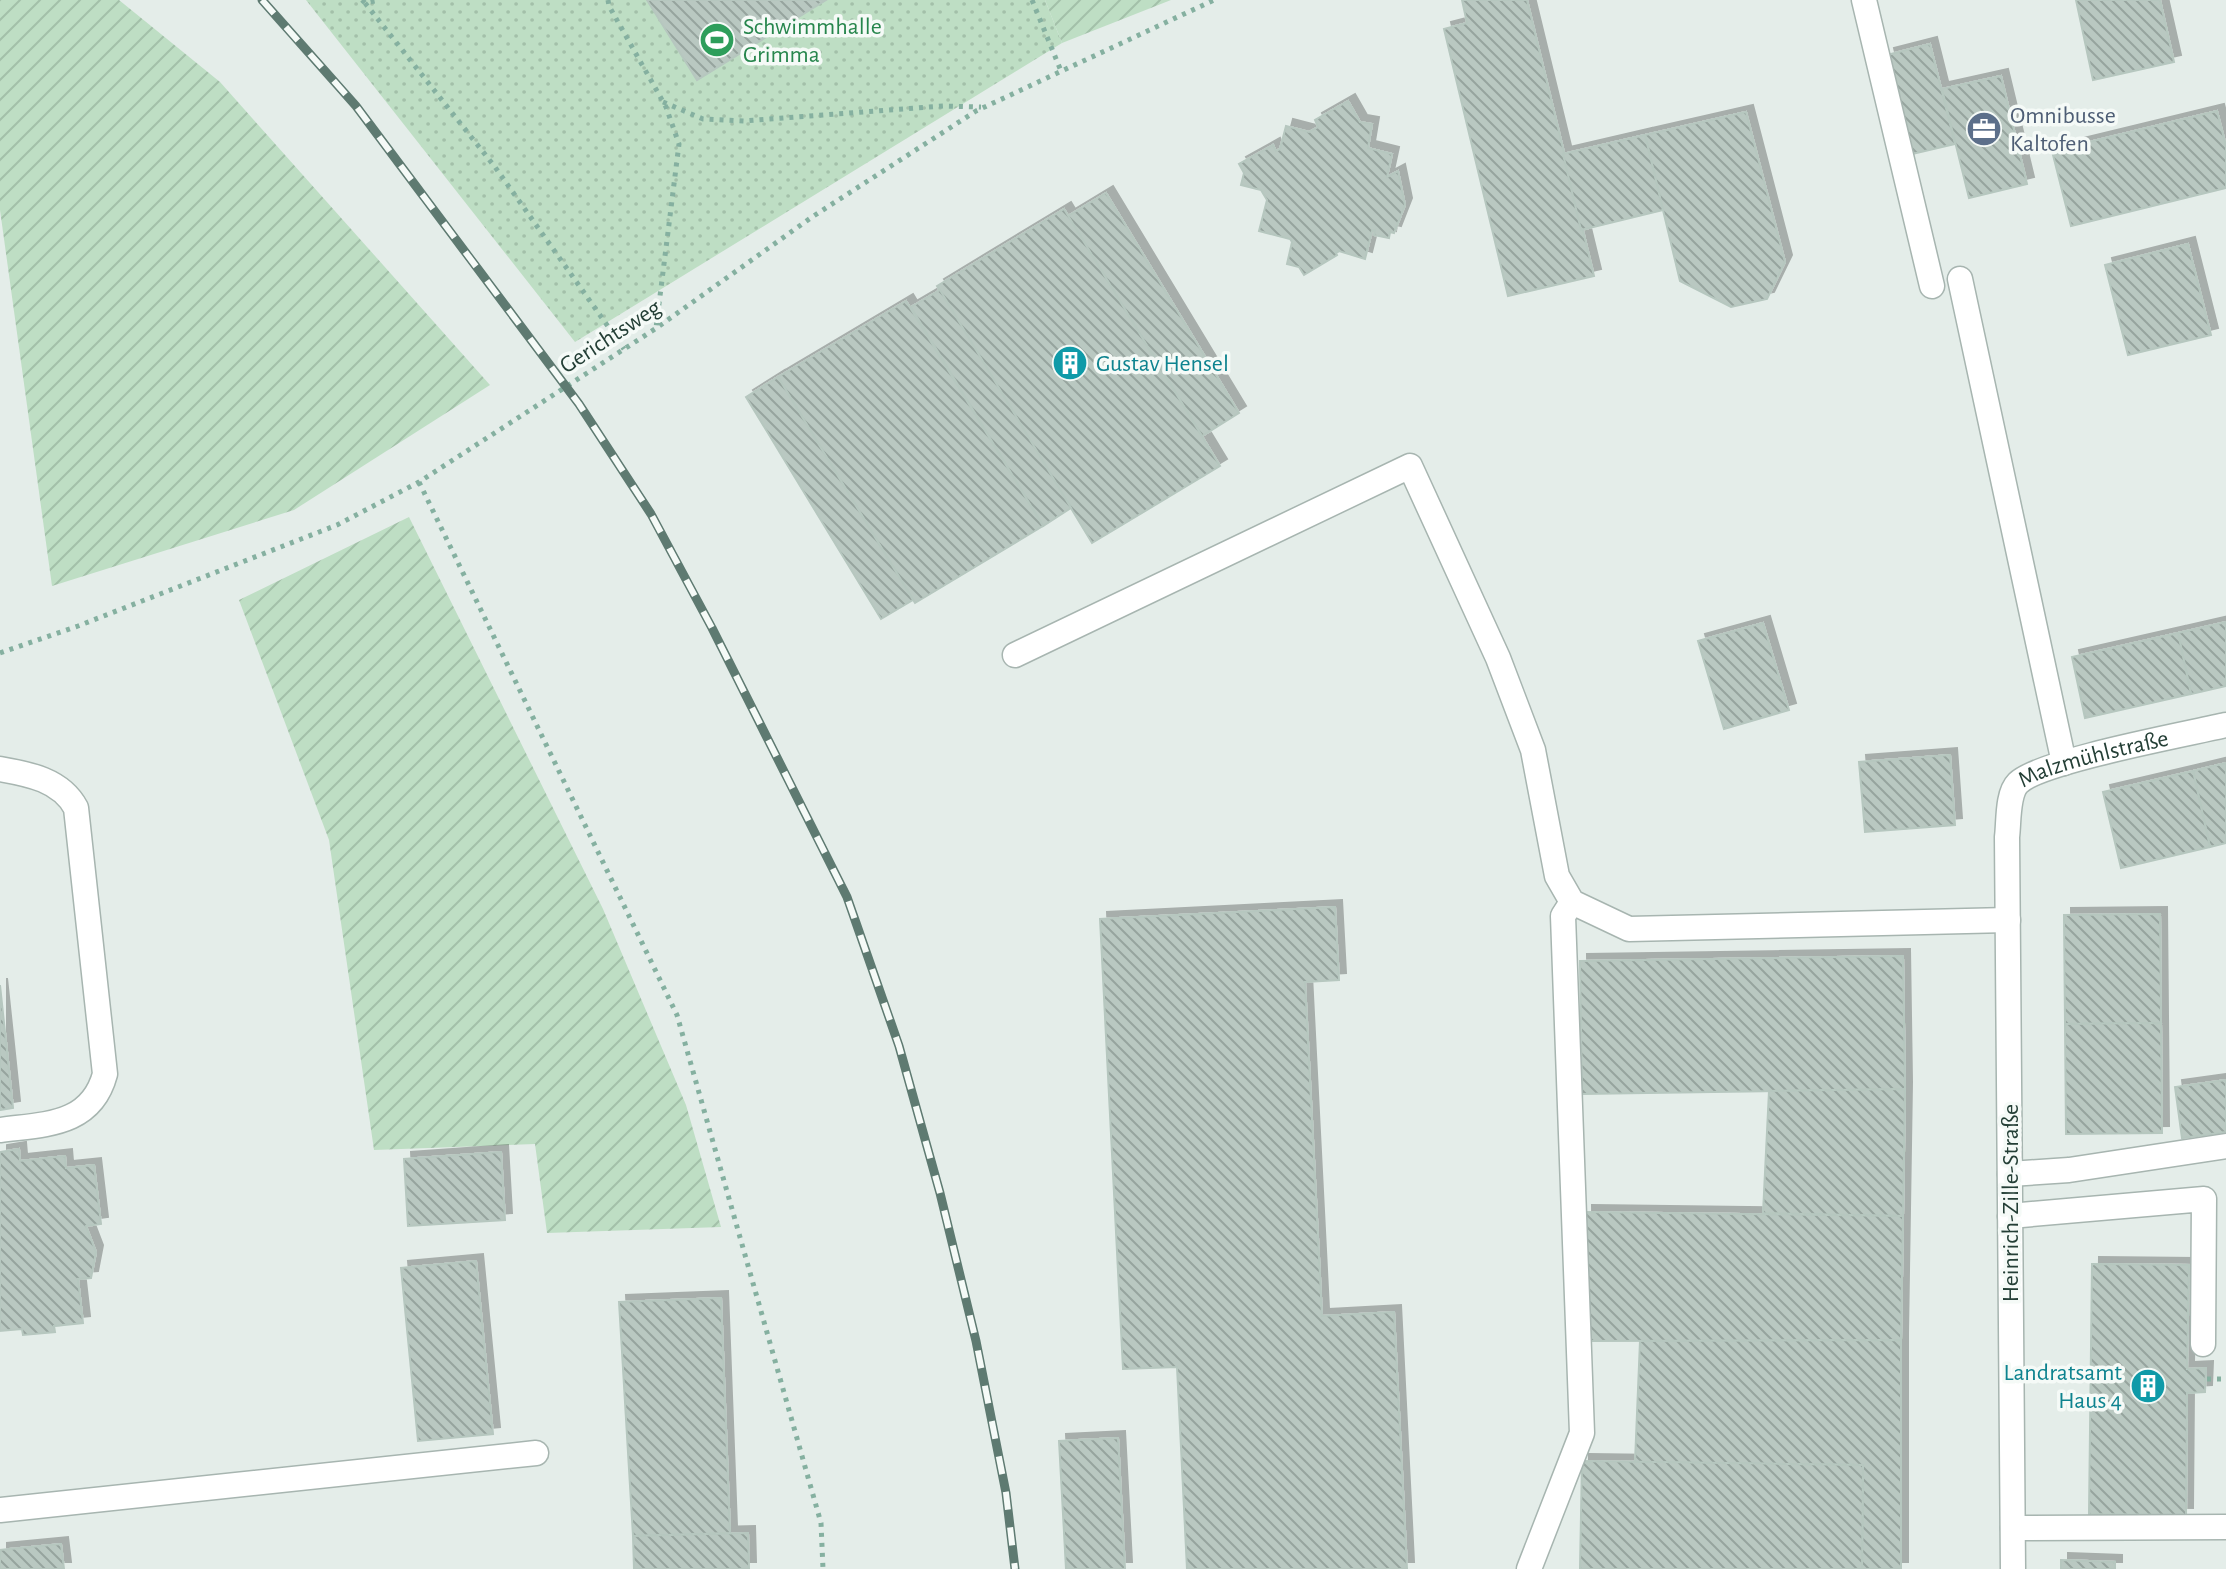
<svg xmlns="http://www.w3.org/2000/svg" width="2226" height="1569" viewBox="0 0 2226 1569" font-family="'Alegreya Sans',sans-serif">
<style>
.grass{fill:url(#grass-dots)}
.garden{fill:url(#garden-furrows)}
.building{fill:url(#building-back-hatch);stroke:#b6c7bf;stroke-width:2;filter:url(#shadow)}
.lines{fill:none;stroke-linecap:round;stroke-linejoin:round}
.lane-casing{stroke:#a7b5b0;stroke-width:27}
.street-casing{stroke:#a7b5b0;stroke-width:27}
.path{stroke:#85b0a0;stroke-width:5;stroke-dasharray:4 6;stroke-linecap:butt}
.lane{stroke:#fff;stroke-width:24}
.street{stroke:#fff;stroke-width:24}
.rail-casing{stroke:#5e7a71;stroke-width:9}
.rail{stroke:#f5faf7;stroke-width:6;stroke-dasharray:18;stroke-linecap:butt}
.labels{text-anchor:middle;stroke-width:7;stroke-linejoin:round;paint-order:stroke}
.leisure-label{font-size:24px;fill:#27864d;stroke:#f5faf7;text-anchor:start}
.service-label{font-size:24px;fill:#4e5e75;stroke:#f5faf7;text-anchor:start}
.street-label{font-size:24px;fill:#243f36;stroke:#f5faf7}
.culture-label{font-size:24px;fill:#0d838f;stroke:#f5faf7;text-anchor:start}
</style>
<defs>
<pattern id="grass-dots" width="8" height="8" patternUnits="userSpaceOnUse" patternTransform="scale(2)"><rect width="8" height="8" fill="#bedec4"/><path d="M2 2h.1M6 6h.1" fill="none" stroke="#a3c0a9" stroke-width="1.8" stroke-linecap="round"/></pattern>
<pattern id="garden-furrows" width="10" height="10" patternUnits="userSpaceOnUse" patternTransform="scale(2)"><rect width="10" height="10" fill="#bedec4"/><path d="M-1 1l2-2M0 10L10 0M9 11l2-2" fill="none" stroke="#a3c0a9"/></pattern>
<pattern id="building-back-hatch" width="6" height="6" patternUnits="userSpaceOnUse" patternTransform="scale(2)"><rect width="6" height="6" fill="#b9c8c1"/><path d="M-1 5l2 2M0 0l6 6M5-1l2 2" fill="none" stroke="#96a49e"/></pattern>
<filter id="shadow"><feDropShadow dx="7" dy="-7" stdDeviation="0" flood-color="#0004"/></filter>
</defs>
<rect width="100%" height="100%" fill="#e4ede9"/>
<polygon class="grass" points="306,0 1045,0 1062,43 575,342"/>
<g class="garden">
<polygon points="0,0 119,0 220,82 490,385 294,510 52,586 0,210"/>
<polygon points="1045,0 1171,0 1062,43"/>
<polygon points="409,517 603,909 686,1105 721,1227 547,1233 535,1144 374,1150 329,840 239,600"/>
</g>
<g class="building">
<polygon points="647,0 826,0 697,80"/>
<polygon points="1462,0 1527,0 1594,276 1508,296 1444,29 1467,23"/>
<polygon points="2076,0 2160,0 2174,62 2093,80"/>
<polygon points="1930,44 1955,144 1912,154 1887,55"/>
<polygon points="2001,76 2027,184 1969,198 1942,89"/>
<polygon points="1348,101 1360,122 1372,124 1368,148 1392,154 1387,177 1398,171 1405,205 1394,233 1390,232 1389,238 1374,235 1375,230 1372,231 1365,259 1339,251 1336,253 1337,255 1304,275 1299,267 1287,264 1292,242 1290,239 1259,231 1267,200 1261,190 1241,185 1244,173 1239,164 1273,145 1276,151 1280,149 1286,126 1309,132 1318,127 1315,120"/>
<polygon points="2217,111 2226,146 2226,188 2071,226 2052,151"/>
<polygon points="1746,112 1785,262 1767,299 1731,307 1680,281 1645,135"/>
<polygon points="1645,135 1663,210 1581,230 1563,154"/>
<polygon points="1106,193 1239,413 1202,436 1068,216"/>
<polygon points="1064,209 1220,466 1092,543 937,286"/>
<polygon points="2188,244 2211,335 2128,355 2105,265"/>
<polygon points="940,290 1071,508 1043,526 911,307"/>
<polygon points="906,301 1043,526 915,603 778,377"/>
<polygon points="778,377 913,600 881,619 746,397"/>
<polygon points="2226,622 2226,686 2191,694 2178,633"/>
<polygon points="1763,623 1789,710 1724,729 1698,641"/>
<polygon points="2178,633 2191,694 2085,718 2072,657"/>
<polygon points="1950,755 1955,825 1865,832 1859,762"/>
<polygon points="2226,763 2226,843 2210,847 2193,771"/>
<polygon points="2193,771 2210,847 2121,868 2103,792"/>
<polygon points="1335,907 1339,980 1305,982 1322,1316 1394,1312 1407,1569 1187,1569 1177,1367 1123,1369 1100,919"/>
<polygon points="2160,914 2161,1023 2065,1024 2064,915"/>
<polygon points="1903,956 1905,1089 1582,1094 1580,961"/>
<polygon points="0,985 13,1108 0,1110"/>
<polygon points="2161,1023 2162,1133 2066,1134 2065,1024"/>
<polygon points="2226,1080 2226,1132 2182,1138 2175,1087"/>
<polygon points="1905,1089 1903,1216 1763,1213 1769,1091"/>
<polygon points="19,1149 20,1161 65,1156 66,1168 94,1165 101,1224 86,1226 96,1252 91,1278 78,1279 83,1323 54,1326 55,1332 23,1335 22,1329 0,1331 0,1152"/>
<polygon points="501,1152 505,1220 408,1226 404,1159"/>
<polygon points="1585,1212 1903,1216 1901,1340 1587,1341"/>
<polygon points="476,1261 493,1434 418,1441 401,1268"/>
<polygon points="2092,1264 2189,1265 2187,1369 2206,1368 2205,1392 2187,1393 2186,1515 2089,1514"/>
<polygon points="721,1298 730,1533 633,1536 619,1302"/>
<polygon points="1901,1340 1901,1569 1862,1569 1863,1465 1635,1462 1640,1341"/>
<polygon points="1118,1438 1125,1569 1066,1569 1059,1441"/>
<polygon points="1582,1461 1863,1465 1862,1569 1580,1569"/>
<polygon points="748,1533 749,1569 634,1569 633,1536"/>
<polygon points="61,1544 64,1569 0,1569 0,1550"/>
<polygon points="2061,1560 2115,1562 2115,1569 2061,1569"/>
</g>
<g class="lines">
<defs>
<g id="lane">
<polyline points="1864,0 1932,286"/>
<polyline points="1960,279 2064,763"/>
<polyline points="1015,655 1410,466 1498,658 1533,750 1557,876 1572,902 1629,929 2008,920"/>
<path d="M 0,769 C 29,774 61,780 76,808 L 105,1074 C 91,1126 45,1124 0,1130"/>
<polyline points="2010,1174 2069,1170 2226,1146"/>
<polyline points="2010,1216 2204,1199 2203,1344"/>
<polyline points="0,1510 536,1453"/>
<polyline points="2013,1528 2226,1527"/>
<polyline points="1529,1569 1582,1433 1563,916 1572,902"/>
</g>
<g id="street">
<path id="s1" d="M 2013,1569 L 2007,837 C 2009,822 2007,794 2018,783 C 2040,761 2188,734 2226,725"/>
</g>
</defs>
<use href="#lane" class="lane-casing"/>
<use href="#street" class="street-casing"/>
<g class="path">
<polyline points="362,0 365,3 379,0"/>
<polyline points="608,0 609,6 666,107 679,144 656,328"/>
<polyline points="1032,0 1061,71"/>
<polyline points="365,3 495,167 624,349"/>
<polyline points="663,102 703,119 744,121 943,106 981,107"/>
<polyline points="419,482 677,1015 821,1523 823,1569"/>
<polyline points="0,653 78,626 337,525 419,482 655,329 812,217 976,111 1214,0"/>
<polyline points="2207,1379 2226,1379"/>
</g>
<use href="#lane" class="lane"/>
<use href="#street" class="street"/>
<defs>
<polyline id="rail" points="262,0 356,106 579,404 651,514 712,628 847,897 899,1046 940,1193 976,1341 1006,1493 1015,1569"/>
</defs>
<use href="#rail" class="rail-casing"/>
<use href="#rail" class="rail"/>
</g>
<defs>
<symbol id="stadium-disc" viewBox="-11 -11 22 22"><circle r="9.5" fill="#2e9e5b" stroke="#f5faf7"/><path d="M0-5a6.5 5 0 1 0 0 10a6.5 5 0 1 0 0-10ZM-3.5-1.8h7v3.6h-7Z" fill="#fff"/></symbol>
<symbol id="office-disc" viewBox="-11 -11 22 22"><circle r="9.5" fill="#5c6f8a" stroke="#f5faf7"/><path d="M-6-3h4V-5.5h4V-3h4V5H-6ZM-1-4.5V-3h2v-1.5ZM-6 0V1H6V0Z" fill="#fff"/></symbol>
<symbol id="building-disc" viewBox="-11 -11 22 22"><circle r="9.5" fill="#0f9aa8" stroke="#f5faf7"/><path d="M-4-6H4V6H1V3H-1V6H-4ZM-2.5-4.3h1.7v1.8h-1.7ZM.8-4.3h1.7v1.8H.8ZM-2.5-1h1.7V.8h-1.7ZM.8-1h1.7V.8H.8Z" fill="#fff"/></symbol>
</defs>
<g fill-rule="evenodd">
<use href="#stadium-disc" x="697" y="20" width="40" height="40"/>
<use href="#office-disc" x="1964" y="109" width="40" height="40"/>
<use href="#building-disc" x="1050" y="343" width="40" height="40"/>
<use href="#building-disc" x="2128" y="1366" width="40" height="40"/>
</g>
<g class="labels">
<g class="leisure-label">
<text x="743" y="34">Schwimmhalle<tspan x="743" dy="28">Grimma</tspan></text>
</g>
<g class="service-label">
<text x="2010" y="123">Omnibusse<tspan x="2010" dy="28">Kaltofen</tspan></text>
</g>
<g class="street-label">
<text transform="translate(610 336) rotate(-33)" y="8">Gerichtsweg</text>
<text dy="8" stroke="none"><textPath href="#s1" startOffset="868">Malzmühlstraße</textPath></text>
<text transform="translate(2010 1203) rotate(-90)" y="8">Heinrich-Zille-Straße</text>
</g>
<g class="culture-label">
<text x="1096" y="371">Gustav Hensel</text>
<text x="2122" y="1380" text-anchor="end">Landratsamt<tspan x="2122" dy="28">Haus 4</tspan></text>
</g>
</g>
</svg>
